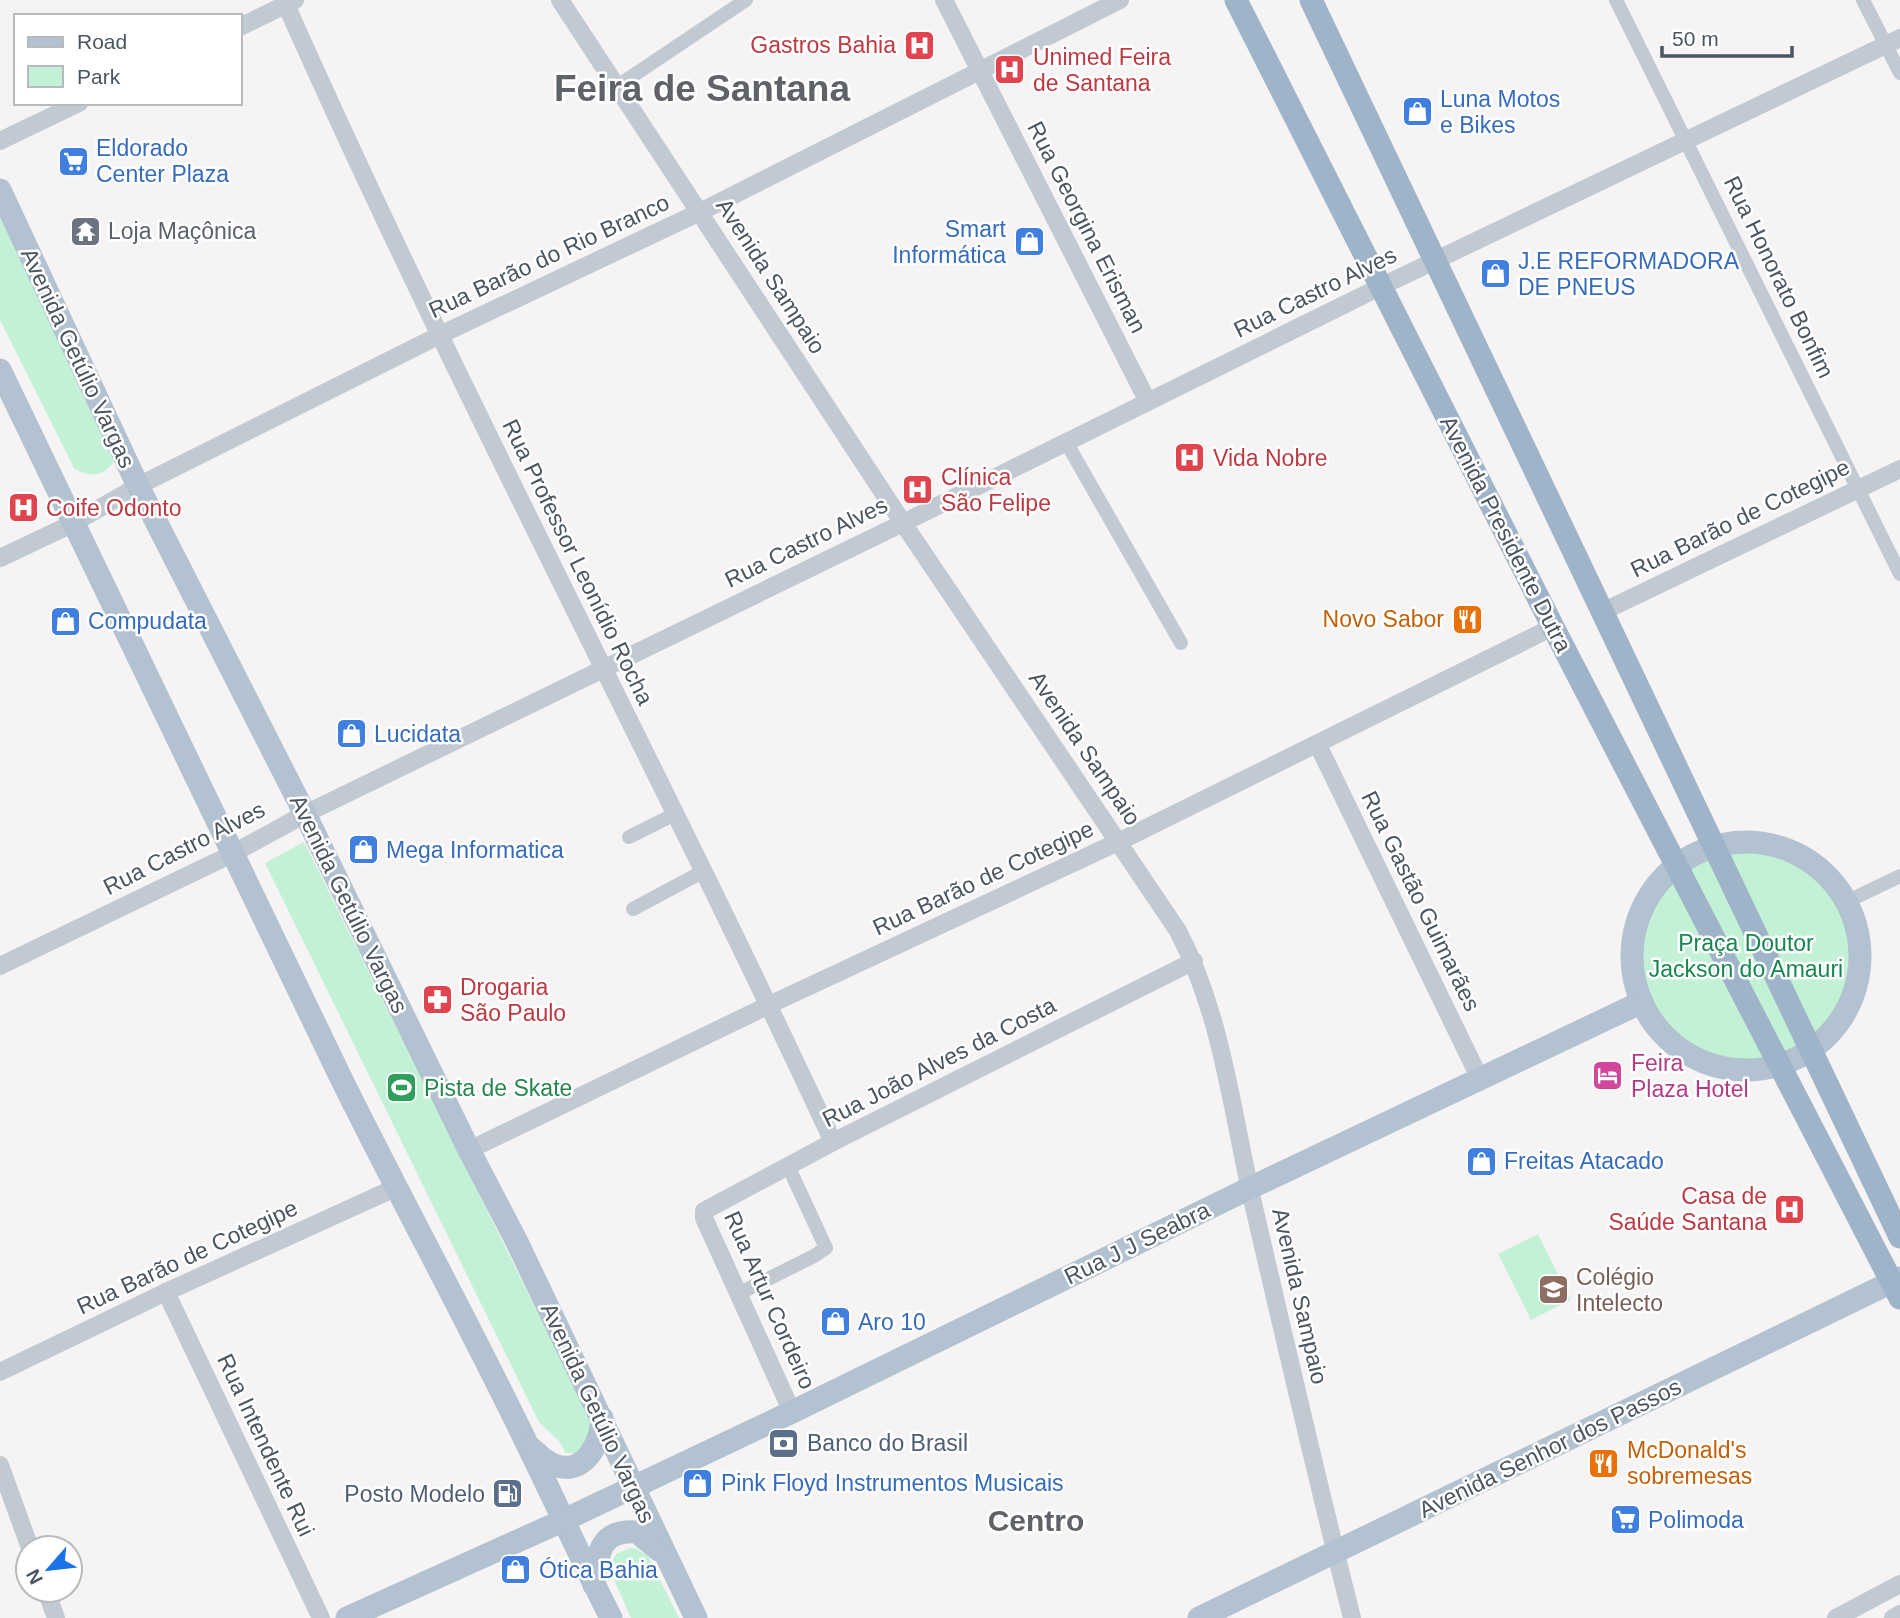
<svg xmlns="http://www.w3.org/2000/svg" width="1900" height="1618" viewBox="0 0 1900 1618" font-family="Arial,sans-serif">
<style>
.green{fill:#c3f1d5}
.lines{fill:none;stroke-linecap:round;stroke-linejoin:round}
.minor{stroke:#c1cad2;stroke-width:14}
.tertiary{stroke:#c1cad2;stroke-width:18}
.primary{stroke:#b3c2d1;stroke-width:23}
.trunk{stroke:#9fb4c9;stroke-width:23}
.labels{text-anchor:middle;stroke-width:5;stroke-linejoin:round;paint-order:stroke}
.health-label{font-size:23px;fill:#be3a42;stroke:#fff;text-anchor:start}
.shop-label{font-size:23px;fill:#366cbe;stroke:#fff;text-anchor:start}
.street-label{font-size:23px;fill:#4a5661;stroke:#fff}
.worship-label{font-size:23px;fill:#5b616d;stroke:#fff;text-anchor:start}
.food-label{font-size:23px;fill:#c56008;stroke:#fff;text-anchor:end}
.park-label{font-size:23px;fill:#17864f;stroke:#fff}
.hotel-label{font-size:23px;fill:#b23c85;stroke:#fff;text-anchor:start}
.leisure-label{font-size:23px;fill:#27864d;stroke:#fff;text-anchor:start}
.education-label{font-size:23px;fill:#785e54;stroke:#fff;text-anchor:start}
.service-label{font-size:23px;fill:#4e5e75;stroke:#fff;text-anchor:start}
.district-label{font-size:30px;font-weight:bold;fill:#5f6368;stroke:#fff}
.town-label{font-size:37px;font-weight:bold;fill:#5f6368;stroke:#fff}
</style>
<rect width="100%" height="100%" fill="#f5f3f3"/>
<g class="green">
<path d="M 0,218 L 117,455 C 109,475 91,480 74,468 L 0,320 Z"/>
<polygon points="304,842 593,1424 579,1454 566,1453 559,1441 539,1422 265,863"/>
<circle cx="1746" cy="957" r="114"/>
<polygon points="1538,1234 1571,1300 1531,1320 1498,1254"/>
<polygon points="630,1548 637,1549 648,1556 679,1618 631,1618 609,1568 616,1554"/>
</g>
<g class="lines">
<g class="minor">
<polyline points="1616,0 1900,574"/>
<polyline points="1863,0 1900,73"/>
<polyline points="616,87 746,0"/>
<polyline points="1066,442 1181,643"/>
<polyline points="629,837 675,814"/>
<polyline points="1846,902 1900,876"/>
<polyline points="633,909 704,871"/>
<polyline points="738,1294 814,1256 826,1248 788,1166"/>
</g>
<g class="tertiary">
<path d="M 284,0 C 455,386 655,759 833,1142"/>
<path d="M 560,0 L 903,523 L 1178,931 C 1220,1011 1231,1103 1250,1190 C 1283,1333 1316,1476 1352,1618"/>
<polyline points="944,0 1148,402"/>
<polyline points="240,27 295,0"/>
<polyline points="0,141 79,103"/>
<polyline points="0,558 74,523 138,486 440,335 700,212 1120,0"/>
<polyline points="1602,612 1900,469"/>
<polyline points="1318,745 1480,1079"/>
<polyline points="0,966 232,854 305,814 903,523 1382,286 1900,38"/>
<polyline points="469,1150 769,1005 1118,842 1553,627"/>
<polyline points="166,1292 321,1618"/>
<polyline points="0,1372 166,1292 395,1188"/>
<polyline points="792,1412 704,1218 704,1211 833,1142 1194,961"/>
<polyline points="0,1465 30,1548"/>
<polyline points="46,1590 56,1618"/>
<polyline points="1836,1618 1900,1584"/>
<polyline points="1893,1618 1900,1614"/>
</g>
<g class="primary">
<polyline points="0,190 138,486 305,814 469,1150 516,1240 696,1618"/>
<path d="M 0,370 L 340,1076 C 401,1200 468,1321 528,1446 C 556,1503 582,1561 611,1618"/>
<circle cx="1746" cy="956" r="114"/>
<path d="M 531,1448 C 538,1454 545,1462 554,1465 C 585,1477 601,1442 602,1418"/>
<path d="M 594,1585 C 598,1555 598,1529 637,1532 L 659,1550"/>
<polyline points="347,1618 562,1521 792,1412 1250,1188 1642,1002"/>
<polyline points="1199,1618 1900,1278"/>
</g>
<g class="trunk">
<polyline points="1236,0 1553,627 1900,1298"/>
<polyline points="1311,0 1900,1237"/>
</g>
</g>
<defs>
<symbol id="hospital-square" viewBox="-11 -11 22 22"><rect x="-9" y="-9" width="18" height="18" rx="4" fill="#e0444e" stroke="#fff"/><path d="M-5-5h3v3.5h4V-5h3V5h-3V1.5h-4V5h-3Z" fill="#fff"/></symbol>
<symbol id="shop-square" viewBox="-11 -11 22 22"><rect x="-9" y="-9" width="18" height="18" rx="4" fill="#3f7fe0" stroke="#fff"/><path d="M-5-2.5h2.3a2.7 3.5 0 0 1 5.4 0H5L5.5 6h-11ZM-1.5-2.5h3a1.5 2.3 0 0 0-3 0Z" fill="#fff"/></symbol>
<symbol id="supermarket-square" viewBox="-11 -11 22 22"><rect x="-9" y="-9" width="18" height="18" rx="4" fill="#3f7fe0" stroke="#fff"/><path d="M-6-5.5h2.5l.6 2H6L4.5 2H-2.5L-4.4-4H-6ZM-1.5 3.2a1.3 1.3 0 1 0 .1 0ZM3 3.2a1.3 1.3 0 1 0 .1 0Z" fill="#fff"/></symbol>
<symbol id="temple-square" viewBox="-11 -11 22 22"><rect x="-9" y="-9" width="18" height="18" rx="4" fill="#6b7280" stroke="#fff"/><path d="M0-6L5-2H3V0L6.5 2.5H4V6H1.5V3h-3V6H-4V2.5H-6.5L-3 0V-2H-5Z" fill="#fff"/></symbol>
<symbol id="restaurant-square" viewBox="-11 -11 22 22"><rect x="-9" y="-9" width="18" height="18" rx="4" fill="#e8710a" stroke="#fff"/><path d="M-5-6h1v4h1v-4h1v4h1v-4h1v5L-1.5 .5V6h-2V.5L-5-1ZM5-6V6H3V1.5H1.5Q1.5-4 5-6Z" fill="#fff"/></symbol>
<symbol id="pharmacy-square" viewBox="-11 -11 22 22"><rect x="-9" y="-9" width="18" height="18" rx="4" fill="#e0444e" stroke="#fff"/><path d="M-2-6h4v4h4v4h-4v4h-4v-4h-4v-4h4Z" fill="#fff"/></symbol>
<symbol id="hotel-square" viewBox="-11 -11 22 22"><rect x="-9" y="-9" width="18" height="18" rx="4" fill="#d1479c" stroke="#fff"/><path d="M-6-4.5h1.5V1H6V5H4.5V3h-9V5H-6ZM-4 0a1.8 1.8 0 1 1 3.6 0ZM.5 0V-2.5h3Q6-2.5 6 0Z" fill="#fff"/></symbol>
<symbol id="stadium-square" viewBox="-11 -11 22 22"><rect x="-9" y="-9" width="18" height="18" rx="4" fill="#2e9e5b" stroke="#fff"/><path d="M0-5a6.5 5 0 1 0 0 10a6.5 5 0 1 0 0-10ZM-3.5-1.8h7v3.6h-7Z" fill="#fff"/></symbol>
<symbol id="school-square" viewBox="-11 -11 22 22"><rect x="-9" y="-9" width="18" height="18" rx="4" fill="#8d6e63" stroke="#fff"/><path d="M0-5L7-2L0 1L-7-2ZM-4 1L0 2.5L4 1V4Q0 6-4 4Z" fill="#fff"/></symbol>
<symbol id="bank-square" viewBox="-11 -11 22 22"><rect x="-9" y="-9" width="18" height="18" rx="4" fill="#5c6f8a" stroke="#fff"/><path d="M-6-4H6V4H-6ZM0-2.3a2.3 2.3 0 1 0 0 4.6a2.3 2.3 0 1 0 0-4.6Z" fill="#fff"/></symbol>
<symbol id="fuel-square" viewBox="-11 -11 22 22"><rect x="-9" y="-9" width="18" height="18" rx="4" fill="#5c6f8a" stroke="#fff"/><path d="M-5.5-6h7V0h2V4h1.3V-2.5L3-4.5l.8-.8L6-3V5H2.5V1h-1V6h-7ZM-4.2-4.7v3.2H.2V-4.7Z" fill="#fff"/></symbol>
</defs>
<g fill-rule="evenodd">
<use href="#hospital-square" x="902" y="28" width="35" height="35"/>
<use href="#hospital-square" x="992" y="52" width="35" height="35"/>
<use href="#shop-square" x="1400" y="94" width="35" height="35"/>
<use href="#supermarket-square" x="56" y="144" width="35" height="35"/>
<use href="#temple-square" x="68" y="214" width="35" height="35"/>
<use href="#shop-square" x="1012" y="224" width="35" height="35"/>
<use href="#shop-square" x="1478" y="256" width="35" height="35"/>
<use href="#hospital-square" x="1172" y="440" width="35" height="35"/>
<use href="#hospital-square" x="900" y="472" width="35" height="35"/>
<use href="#hospital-square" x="6" y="490" width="35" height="35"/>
<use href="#restaurant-square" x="1450" y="602" width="35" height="35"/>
<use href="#shop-square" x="48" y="604" width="35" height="35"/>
<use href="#shop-square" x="334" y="716" width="35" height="35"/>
<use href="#shop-square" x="346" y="832" width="35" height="35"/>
<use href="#pharmacy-square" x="420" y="982" width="35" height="35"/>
<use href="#hotel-square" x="1590" y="1058" width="35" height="35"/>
<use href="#stadium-square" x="384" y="1070" width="35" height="35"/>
<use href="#shop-square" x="1464" y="1144" width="35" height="35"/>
<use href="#hospital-square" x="1772" y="1192" width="35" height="35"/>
<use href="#school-square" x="1536" y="1272" width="35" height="35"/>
<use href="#shop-square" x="818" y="1304" width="35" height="35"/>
<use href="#bank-square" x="766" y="1426" width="35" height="35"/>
<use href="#restaurant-square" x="1586" y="1446" width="35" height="35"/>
<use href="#shop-square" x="680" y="1466" width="35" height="35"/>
<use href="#fuel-square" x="490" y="1476" width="35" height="35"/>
<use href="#supermarket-square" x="1608" y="1502" width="35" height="35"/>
<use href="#shop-square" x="498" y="1552" width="35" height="35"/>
</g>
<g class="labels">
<g class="health-label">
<text x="896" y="53" text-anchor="end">Gastros Bahia</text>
<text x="1033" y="65">Unimed Feira<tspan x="1033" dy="26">de Santana</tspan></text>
<text x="1213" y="466">Vida Nobre</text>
<text x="941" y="485">Clínica<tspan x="941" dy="26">São Felipe</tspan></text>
<text x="46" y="516">Coife Odonto</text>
<text x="460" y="995">Drogaria<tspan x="460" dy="26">São Paulo</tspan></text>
<text x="1767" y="1204" text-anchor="end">Casa de<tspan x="1767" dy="26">Saúde Santana</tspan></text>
</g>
<g class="shop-label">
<text x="1440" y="107">Luna Motos<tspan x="1440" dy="26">e Bikes</tspan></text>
<text x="96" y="156">Eldorado<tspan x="96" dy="26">Center Plaza</tspan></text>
<text x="1006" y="237" text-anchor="end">Smart<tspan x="1006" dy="26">Informática</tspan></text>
<text x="1518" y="269">J.E REFORMADORA<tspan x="1518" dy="26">DE PNEUS</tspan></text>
<text x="88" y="629">Compudata</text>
<text x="374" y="742">Lucidata</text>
<text x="386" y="858">Mega Informatica</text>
<text x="1504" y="1169">Freitas Atacado</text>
<text x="858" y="1330">Aro 10</text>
<text x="721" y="1491">Pink Floyd Instrumentos Musicais</text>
<text x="1648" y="1528">Polimoda</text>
<text x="539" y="1578">Ótica Bahia</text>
</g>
<g class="street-label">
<text transform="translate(1087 227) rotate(63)" y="8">Rua Georgina Erisman</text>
<text transform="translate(549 256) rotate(-25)" y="8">Rua Barão do Rio Branco</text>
<text transform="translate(771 276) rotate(57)" y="8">Avenida Sampaio</text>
<text transform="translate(1779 277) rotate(64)" y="8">Rua Honorato Bonfim</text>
<text transform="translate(1315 292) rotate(-26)" y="8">Rua Castro Alves</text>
<text transform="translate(78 358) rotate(65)" y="8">Avenida Getúlio Vargas</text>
<text transform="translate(1740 518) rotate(-26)" y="8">Rua Barão de Cotegipe</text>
<text transform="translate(1506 534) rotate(63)" y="8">Avenida Presidente Dutra</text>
<text transform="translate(806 542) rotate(-26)" y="8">Rua Castro Alves</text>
<text transform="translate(578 562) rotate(64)" y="8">Rua Professor Leonídio Rocha</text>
<text transform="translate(1085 748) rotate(56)" y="8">Avenida Sampaio</text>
<text transform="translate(184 848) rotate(-27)" y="8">Rua Castro Alves</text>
<text transform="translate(983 878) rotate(-25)" y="8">Rua Barão de Cotegipe</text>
<text transform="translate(1421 901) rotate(64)" y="8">Rua Gastão Guimarães</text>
<text transform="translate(349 904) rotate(64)" y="8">Avenida Getúlio Vargas</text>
<text transform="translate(939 1062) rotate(-27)" y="8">Rua João Alves da Costa</text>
<text transform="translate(1137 1243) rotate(-26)" y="8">Rua J J Seabra</text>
<text transform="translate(187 1257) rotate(-25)" y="8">Rua Barão de Cotegipe</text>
<text transform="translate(1300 1296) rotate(77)" y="8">Avenida Sampaio</text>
<text transform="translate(770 1300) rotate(66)" y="8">Rua Artur Cordeiro</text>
<text transform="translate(598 1413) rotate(65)" y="8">Avenida Getúlio Vargas</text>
<text transform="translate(266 1445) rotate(65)" y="8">Rua Intendente Rui</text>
<text transform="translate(1550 1448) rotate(-26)" y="8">Avenida Senhor dos Passos</text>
</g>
<g class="worship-label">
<text x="108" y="239">Loja Maçônica</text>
</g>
<g class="food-label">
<text x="1444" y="627">Novo Sabor</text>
<text x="1627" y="1458" text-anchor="start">McDonald's<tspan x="1627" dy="26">sobremesas</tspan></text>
</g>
<g class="park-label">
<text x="1746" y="951">Praça Doutor<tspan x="1746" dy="26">Jackson do Amauri</tspan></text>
</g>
<g class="hotel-label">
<text x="1631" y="1071">Feira<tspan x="1631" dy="26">Plaza Hotel</tspan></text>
</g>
<g class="leisure-label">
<text x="424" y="1096">Pista de Skate</text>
</g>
<g class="education-label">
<text x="1576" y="1285">Colégio<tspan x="1576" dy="26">Intelecto</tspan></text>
</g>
<g class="service-label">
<text x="807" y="1451">Banco do Brasil</text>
<text x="485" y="1502" text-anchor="end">Posto Modelo</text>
</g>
<g class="district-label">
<text x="1036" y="1531">Centro</text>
</g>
<g class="town-label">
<text x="702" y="101">Feira de Santana</text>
</g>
</g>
<rect x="14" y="14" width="228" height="91" fill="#ffffff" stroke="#b7bbc0" stroke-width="2"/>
<rect x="28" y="37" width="35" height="10" fill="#b3c2d1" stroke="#b7bbc0" stroke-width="2"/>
<text x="77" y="49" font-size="21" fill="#4a5661">Road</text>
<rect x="28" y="66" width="35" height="21" fill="#c3f1d5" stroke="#b7bbc0" stroke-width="2"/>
<text x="77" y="84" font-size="21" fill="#4a5661">Park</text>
<g transform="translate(49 1569) rotate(242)"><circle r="33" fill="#ffffff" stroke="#b7bbc0" stroke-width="2"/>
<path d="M0-5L12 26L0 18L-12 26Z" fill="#1a73e8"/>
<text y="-10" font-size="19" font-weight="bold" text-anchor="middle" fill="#4a5661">N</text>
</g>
<path d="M1662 46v10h130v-10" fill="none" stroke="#4a5661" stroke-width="3.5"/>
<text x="1672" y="46" font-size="21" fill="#4a5661" stroke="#ffffff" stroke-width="5" paint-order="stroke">50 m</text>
</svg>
